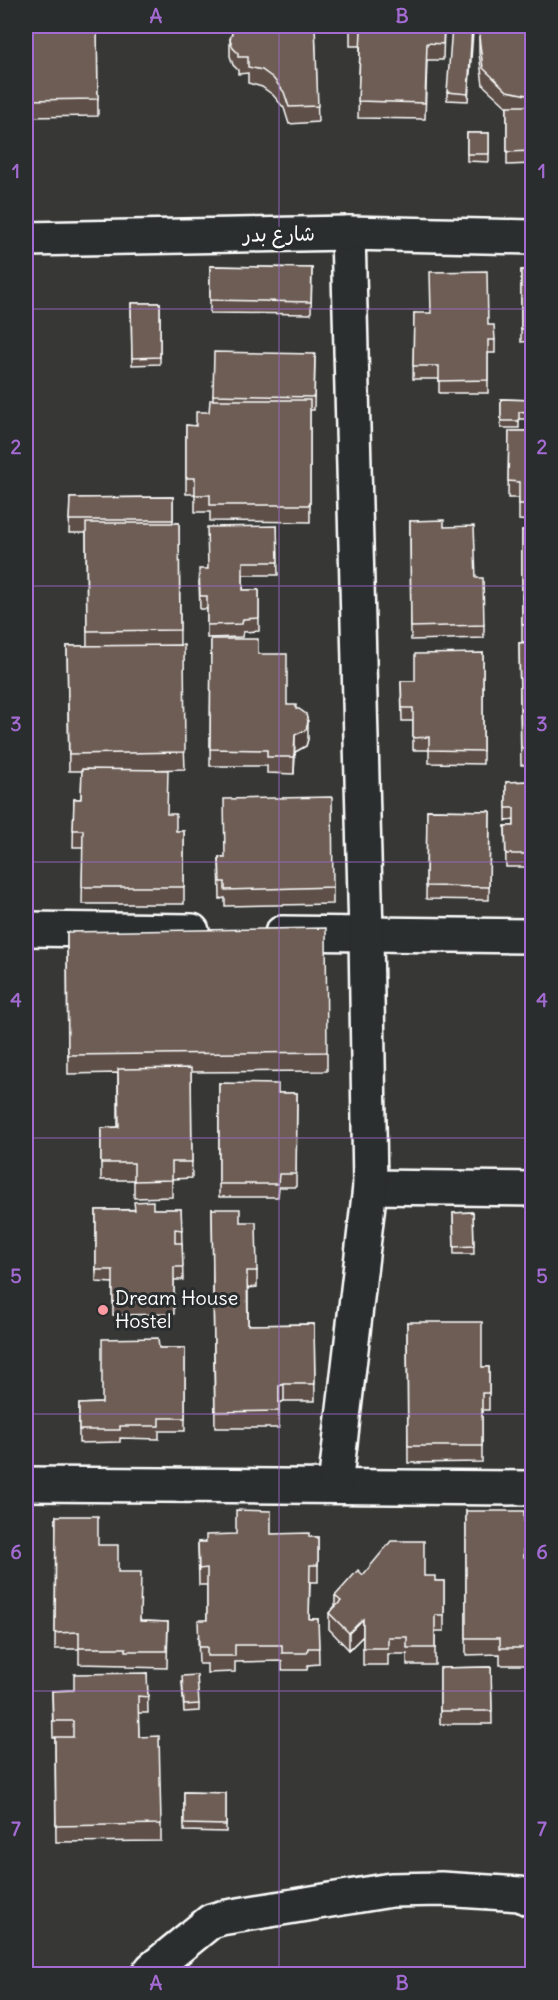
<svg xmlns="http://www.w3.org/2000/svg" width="558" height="2000" viewBox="0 0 558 2000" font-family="Delius,'Playpen Sans Arabic',sans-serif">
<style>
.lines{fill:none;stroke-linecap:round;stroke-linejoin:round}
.street-casing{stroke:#fff;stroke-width:38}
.secondary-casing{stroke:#fff;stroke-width:38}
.street{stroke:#2a2d2e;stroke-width:33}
.secondary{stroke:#2a2d2e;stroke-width:33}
.wall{fill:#5e5048;stroke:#fff;stroke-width:1.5}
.shaded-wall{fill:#4c413b;stroke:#fff;stroke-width:1.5}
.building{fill:#6d5d54;stroke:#fff;stroke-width:1.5}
.grid{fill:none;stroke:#a36bd2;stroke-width:1.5;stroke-opacity:0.55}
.poi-dot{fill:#ff9aa2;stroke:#2a2d2e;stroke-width:2}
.labels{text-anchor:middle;stroke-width:6;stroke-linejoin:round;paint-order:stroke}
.street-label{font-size:20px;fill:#fff;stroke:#2a2d2e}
.poi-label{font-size:20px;fill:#fff;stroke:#2a2d2e;text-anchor:start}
.neatline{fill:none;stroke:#a36bd2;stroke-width:2}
.grid-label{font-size:20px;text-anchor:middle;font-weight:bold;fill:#a36bd2}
</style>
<rect width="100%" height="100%" fill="#373736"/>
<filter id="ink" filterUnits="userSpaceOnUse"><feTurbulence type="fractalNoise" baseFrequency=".0167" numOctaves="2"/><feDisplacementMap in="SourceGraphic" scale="12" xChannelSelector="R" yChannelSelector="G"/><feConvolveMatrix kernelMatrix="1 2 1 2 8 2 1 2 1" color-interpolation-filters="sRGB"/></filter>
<g filter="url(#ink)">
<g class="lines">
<defs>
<g id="street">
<polyline points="26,929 192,931"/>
<polyline points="282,933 532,936"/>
<polyline points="370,1187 532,1189"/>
<polyline points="26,1484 532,1488"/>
<polyline points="335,1486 370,1187 366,934 348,233"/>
<polyline points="148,1974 152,1969 211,1921 221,1918 391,1890 441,1889 520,1894 532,1900"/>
</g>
<polyline id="secondary" points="26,239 348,233 532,237"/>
</defs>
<use href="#street" class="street-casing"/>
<use href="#secondary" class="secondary-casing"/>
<use href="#street" class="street"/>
<use href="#secondary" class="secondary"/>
</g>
<g class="wall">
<polygon points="26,26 97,26 98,116 26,117"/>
<polygon points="237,26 315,26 318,122 289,124 284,108 273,95 262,87 248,83 248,73 238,74 238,70 233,65 230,56 230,39"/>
<polygon points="350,26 444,26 443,60 427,60 425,119 358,118 360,46 350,46"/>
<polygon points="532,26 532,164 507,165 507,107 483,85 479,53 479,37"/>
<polygon points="473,32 468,101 447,100 447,92"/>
<polygon points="467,133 489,133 489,162 467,161"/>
<polygon points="210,266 312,268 311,314 210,313"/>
<polygon points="521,270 532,270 532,341 521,342"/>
<polygon points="131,303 160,303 160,364 132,365"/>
<polygon points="414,313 488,325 495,340 495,353 488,353 488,393 439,393 439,379 413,379"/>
<polygon points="315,354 314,410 310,410 310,522 210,521 210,512 195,512 195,494 186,494 186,425 196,426 209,412 213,400 213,395"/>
<polygon points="501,399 532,400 532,419 519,419 519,428 501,428"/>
<polygon points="509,431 532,431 532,521 519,520 519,498 508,498"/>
<polygon points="173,497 173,523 179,523 180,645 185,769 150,770 167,814 176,831 184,831 184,904 82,904 83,847 73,847 74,799 81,799 82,771 69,771 67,646 87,646 86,533 69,533 70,498"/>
<polygon points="410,521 444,527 476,578 484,625 484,638 411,640"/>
<polygon points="525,521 532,521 532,642 522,642 522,530 525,530"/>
<polygon points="277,526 278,575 243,575 243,590 259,590 259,631 243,632 242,637 207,638 207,609 200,609 199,582 207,569"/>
<polygon points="211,639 258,654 287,705 296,709 308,739 306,746 295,752 294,774 267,773 267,766 210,766"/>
<polygon points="532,642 532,765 521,765 519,643"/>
<polygon points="483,653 483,764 429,763 429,750 413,750 413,721 402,721 401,681 415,681"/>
<polygon points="532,781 532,867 506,867 505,826 514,826 514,820 506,821 506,782"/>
<polygon points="427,810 490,811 489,900 426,899"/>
<polygon points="219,857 225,858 333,887 333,904 225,906 225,898 220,899"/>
<polygon points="67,932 327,1052 327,1071 191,1072 192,1178 172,1179 172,1197 134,1198 134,1180 101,1180 101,1128 118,1127 118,1073 68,1074"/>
<polygon points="219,1083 278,1093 297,1093 296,1187 279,1187 278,1197 219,1197"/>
<polygon points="181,1209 183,1280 174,1280 174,1314 113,1315 113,1283 96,1282 96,1210"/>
<polygon points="212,1209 240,1222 257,1271 257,1287 248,1288 248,1325 314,1324 315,1401 284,1401 279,1403 279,1428 215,1428"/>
<polygon points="473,1212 474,1254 454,1254 453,1213"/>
<polygon points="407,1322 482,1367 489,1367 489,1410 482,1410 482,1462 408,1463"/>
<polygon points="159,1348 185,1348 185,1431 159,1431 159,1439 120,1438 120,1442 79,1443 79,1404 102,1403"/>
<polygon points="466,1511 524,1557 532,1557 532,1665 500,1665 500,1654 466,1655"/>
<polygon points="56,1516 118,1572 141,1621 168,1622 167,1668 126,1667 126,1665 79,1664 79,1649 55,1649"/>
<polygon points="271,1534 318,1537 318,1582 310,1582 309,1619 318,1619 319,1664 308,1665 307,1670 282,1670 282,1661 235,1662 235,1672 207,1673 207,1664 199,1664 198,1637 207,1620 207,1585 199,1585 198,1542"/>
<polygon points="363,1575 424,1576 435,1581 444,1581 444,1631 435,1631 435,1665 407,1665 407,1654 388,1654 388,1665 363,1665 363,1636 349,1650 329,1629 329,1613 335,1606 335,1596"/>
<polygon points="491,1667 492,1724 440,1724 440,1668"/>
<polygon points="147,1673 148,1713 138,1713 139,1737 161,1824 161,1841 56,1842 55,1738 53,1738 52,1691 74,1690"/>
<polygon points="182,1683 199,1704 199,1711 184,1712"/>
<polygon points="184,1792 226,1793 226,1832 184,1831"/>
</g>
<g class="shaded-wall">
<polygon points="308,722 308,739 306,746 295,752 294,774 295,735"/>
<polygon points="284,1384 284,1401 279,1403 279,1386"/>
<polygon points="363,1619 363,1636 349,1650 349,1633"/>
</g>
<g class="building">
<polygon points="26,26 97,26 98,99 26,100"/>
<polygon points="237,26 315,26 318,106 289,107 284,92 273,78 262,70 248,67 248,57 238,57 238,53 233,48 230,39 233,30"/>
<polygon points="350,26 444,26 443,44 427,43 425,103 358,101 361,30 350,29"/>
<polygon points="452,26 472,26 468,94 447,92"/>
<polygon points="481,26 532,26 532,96 507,91 483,68 479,37"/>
<polygon points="507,106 532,106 532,151 507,152"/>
<rect x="467" y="133" width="22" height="21"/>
<polygon points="210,266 312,268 311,302 210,300"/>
<polygon points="521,270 532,270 532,328 521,329"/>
<polygon points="487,271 488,325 494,325 495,340 488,340 488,380 439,381 439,366 413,366 414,313 431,313 430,272"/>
<polygon points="131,303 160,303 160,357 132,358"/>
<polygon points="214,352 315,354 314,397 213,395"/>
<polygon points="501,399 532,400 532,411 519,412 519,421 501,421"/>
<polygon points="210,400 310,400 310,505 210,505 210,495 195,495 195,478 186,478 186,425 196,426 196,412 209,412"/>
<polygon points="509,431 532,431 532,504 519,504 519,482 508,481"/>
<polygon points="173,497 173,520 69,520 70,498"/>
<polygon points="444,520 444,527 474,526 476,578 483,578 484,625 411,627 410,521"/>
<polygon points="525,521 532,521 532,625 522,625 522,530 525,530"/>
<polygon points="86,523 179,523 180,630 87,631"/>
<polygon points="277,526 278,562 243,562 243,590 259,590 259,618 243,619 242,624 207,625 207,596 200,596 199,569 208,569 207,527"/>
<polygon points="211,639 258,639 258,654 287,654 287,705 296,705 296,709 299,709 306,714 308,722 306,730 295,735 294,757 267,757 267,750 210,749"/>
<polygon points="532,642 532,748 521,748 519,643"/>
<polygon points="184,645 185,752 69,754 67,646"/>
<polygon points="483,653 483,751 429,750 429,737 413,738 413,708 402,708 401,681 415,681 415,654"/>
<polygon points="82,769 168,770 167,814 176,814 176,831 184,831 184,887 82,887 83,830 73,830 74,799 81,799"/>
<polygon points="532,781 532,854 506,854 505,826 514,826 514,808 506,808 506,782"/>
<polygon points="332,797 333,887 225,890 225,882 220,882 219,857 225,858 224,799"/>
<polygon points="427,810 490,811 489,887 426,886"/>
<polygon points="326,928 327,1052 68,1055 67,932"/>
<polygon points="191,1068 192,1162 172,1162 172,1180 134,1181 134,1163 101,1163 101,1128 119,1127 118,1069"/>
<polygon points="219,1083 278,1084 278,1093 297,1093 296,1174 279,1174 278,1184 219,1184"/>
<polygon points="153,1201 153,1209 181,1209 182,1230 175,1229 175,1243 182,1243 183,1267 174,1267 174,1301 113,1302 113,1270 96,1270 96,1210 135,1210 134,1202"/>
<polygon points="212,1209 240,1209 240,1222 256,1222 257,1271 247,1271 248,1325 314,1324 315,1384 284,1384 279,1386 279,1411 215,1412"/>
<polygon points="473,1212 474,1246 454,1247 453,1213"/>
<polygon points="407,1322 482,1322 482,1367 489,1367 489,1393 482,1393 482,1446 408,1446"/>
<polygon points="158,1338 159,1348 185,1348 185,1418 159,1418 159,1426 120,1426 120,1430 79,1430 79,1404 102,1403 102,1339"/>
<polygon points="236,1510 271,1511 271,1534 309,1533 309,1537 318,1537 318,1565 310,1565 309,1619 318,1619 319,1648 308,1648 307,1653 282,1653 282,1645 235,1645 235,1656 207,1656 207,1647 199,1647 198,1620 207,1620 207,1568 199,1569 198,1542 206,1542 206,1535 236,1534"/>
<polygon points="466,1511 524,1511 524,1557 532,1557 532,1648 500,1648 500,1638 466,1638"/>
<polygon points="56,1516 98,1516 98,1545 118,1545 118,1572 141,1572 140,1621 168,1622 167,1651 126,1651 126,1648 79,1648 79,1632 55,1633"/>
<polygon points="391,1541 424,1541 424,1576 435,1576 435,1581 444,1581 444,1615 435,1615 435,1648 407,1648 407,1637 388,1637 388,1648 363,1648 363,1619 349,1633 329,1613 341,1601 335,1596 358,1570 363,1575"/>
<polygon points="491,1667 492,1711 440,1711 440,1668"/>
<polygon points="147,1673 148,1697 138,1696 139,1737 159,1736 161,1824 56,1826 55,1737 73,1737 73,1721 53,1721 52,1691 74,1690 74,1674"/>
<polygon points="197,1675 199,1704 184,1705 182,1676"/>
<polygon points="184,1792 226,1793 226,1825 184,1824"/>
</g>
</g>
<path class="grid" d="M 279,26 L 279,1974M 26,309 L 532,309M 26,586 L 532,586M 26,862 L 532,862M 26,1138 L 532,1138M 26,1414 L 532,1414M 26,1691 L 532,1691"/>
<circle class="poi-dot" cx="103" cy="1310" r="6"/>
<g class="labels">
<g class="street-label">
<text transform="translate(279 234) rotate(-1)" y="7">شارع بدر</text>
</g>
<g class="poi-label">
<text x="115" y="1305">Dream House<tspan x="115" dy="23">Hostel</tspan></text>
</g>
</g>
<rect width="558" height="2000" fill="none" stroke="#2a2d2e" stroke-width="66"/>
<rect x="33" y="33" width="492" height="1934" class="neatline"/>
<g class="grid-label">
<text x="156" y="23">A</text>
<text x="402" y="23">B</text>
<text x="16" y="178">1</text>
<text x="542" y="178">1</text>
<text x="16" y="454">2</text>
<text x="542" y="454">2</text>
<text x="16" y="731">3</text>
<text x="542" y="731">3</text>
<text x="16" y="1007">4</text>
<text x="542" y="1007">4</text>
<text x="16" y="1283">5</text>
<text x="542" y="1283">5</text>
<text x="16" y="1559">6</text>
<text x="542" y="1559">6</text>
<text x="16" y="1836">7</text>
<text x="542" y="1836">7</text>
<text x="156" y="1990">A</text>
<text x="402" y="1990">B</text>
</g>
</svg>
